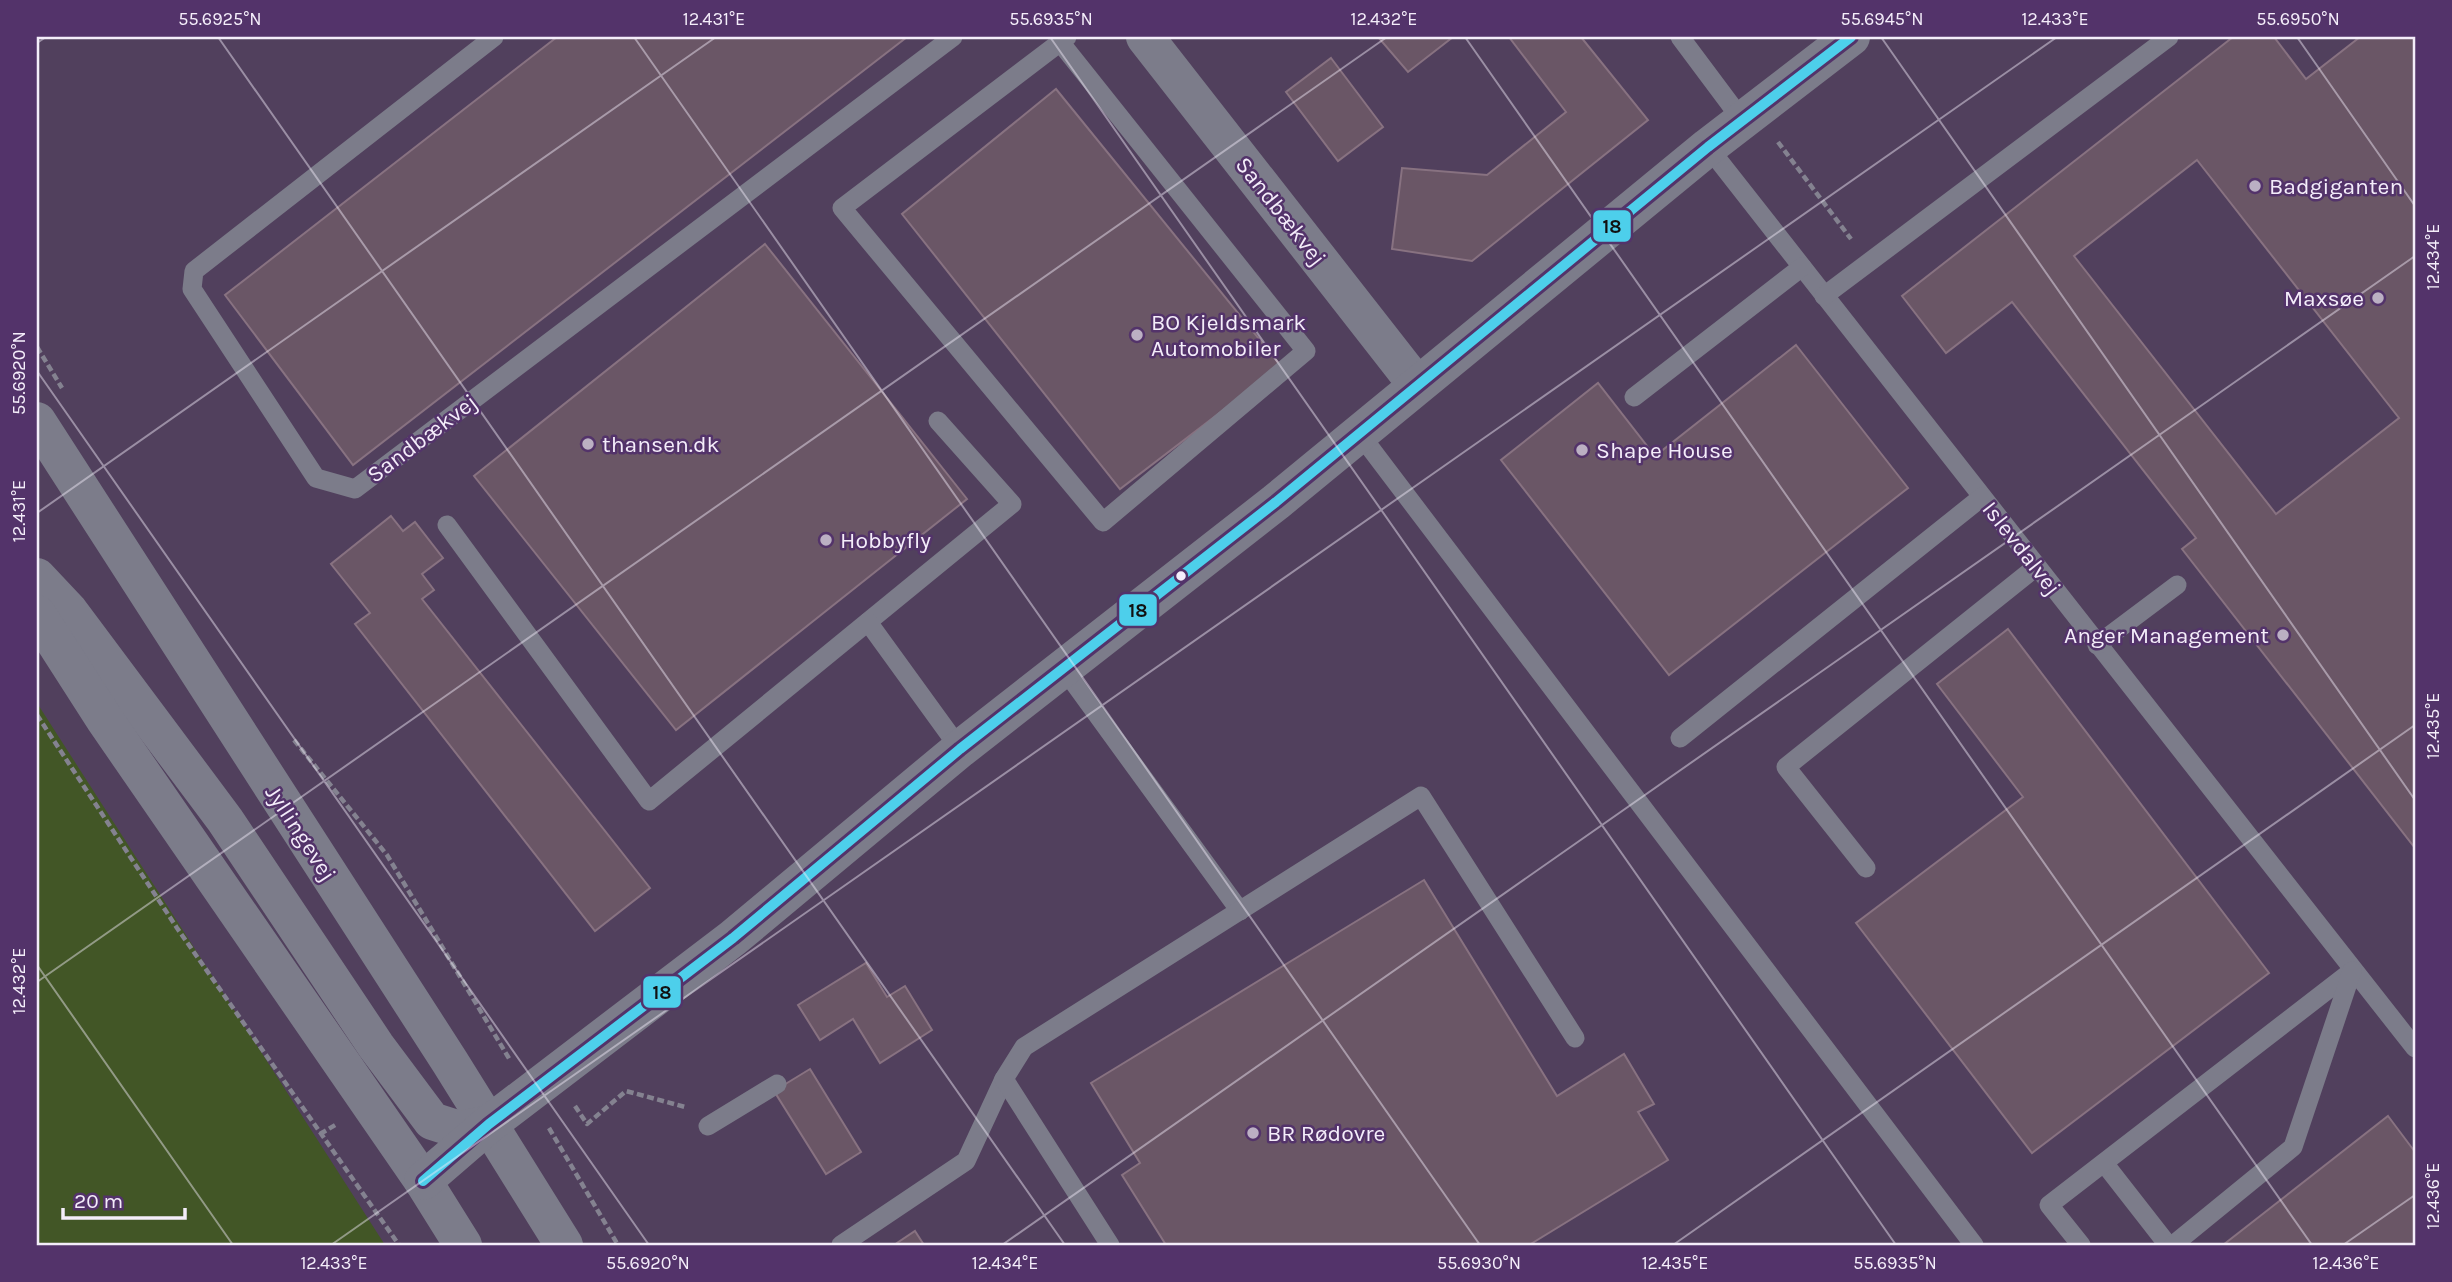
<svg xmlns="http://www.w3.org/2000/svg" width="2452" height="1282" viewBox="0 0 2452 1282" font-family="Karla,sans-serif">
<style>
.green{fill:#425626}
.building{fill:#6a5666;stroke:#887281;stroke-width:2;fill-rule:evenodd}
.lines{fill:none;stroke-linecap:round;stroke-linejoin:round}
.path{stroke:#848290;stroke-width:4.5;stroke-dasharray:7 3.5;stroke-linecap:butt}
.service{stroke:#7c7c8a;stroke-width:19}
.minor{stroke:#7c7c8a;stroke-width:38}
.tertiary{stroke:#7c7c8a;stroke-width:38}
.bus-1-casing{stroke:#53336a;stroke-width:16}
.bus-1{stroke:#4dcfeb;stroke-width:10}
.ticks{fill:none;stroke:#f4edfa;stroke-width:2;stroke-opacity:0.45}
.poi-dot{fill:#bbb0c3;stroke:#53336a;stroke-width:2.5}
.bus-dot{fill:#f4edfa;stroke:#53336a;stroke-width:2.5}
.labels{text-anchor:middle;stroke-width:5;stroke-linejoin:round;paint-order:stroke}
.poi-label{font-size:23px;fill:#f4edfa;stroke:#53336a;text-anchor:start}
.street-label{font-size:23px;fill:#f4edfa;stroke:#53336a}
.line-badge{stroke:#53336a;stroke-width:2.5}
.pale-badge-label{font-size:19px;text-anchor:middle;font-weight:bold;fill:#111}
.neatline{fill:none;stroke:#f4edfa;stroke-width:2.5}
.ticks-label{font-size:18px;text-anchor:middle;fill:#f4edfa}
</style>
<rect width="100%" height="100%" fill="#51405d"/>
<polygon class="green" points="37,703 385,1245 37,1245"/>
<g class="building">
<polygon points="557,37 907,37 353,465 225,295"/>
<polygon points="1378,37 1453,37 1408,72"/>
<polygon points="1509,37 1581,37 1648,120 1472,261 1392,249 1402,168 1487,175 1566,112"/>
<path d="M 2233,37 L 2274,37 L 2306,79 L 2360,37 L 2415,37 L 2415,848 L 2182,549 L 2196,538 L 2012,302 L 1946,353 L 1902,296 ZM 2197,160 L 2399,418 L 2276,514 L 2074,256 Z"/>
<polygon points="1331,58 1383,127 1338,161 1286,92"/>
<polygon points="1056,89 1281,366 1120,489 902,214"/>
<polygon points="765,244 967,499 676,730 474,476"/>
<polygon points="1796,345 1908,488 1669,675 1501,460 1598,383 1655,456"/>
<polygon points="391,516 403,531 415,522 443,558 422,574 434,590 422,599 650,888 595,931 355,624 370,613 331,564"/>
<polygon points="2008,629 2269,973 2032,1153 1856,923 2023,797 1937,684"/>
<polygon points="1424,880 1557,1096 1624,1054 1654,1104 1638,1112 1668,1160 1529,1245 1166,1245 1122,1175 1140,1163 1091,1083"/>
<polygon points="866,963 887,997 905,986 932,1030 880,1063 853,1019 820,1040 798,1005"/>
<polygon points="810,1069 861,1152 826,1174 774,1091"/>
<polygon points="2388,1116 2415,1152 2415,1245 2223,1245"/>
<polygon points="915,1231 924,1245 894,1245"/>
</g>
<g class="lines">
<g class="path">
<polyline points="1778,142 1851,239"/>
<polyline points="37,347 62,388"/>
<polyline points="37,715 177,928 399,1245"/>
<polyline points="294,740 387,855 510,1060"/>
<polyline points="575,1106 587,1124 626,1091 685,1107"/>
<polyline points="549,1128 618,1245"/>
<polyline points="320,1134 337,1124"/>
</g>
<g class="service">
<polyline points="494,37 194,271 192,289 316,478 355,489 953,37"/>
<polyline points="1680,37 1742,120"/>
<polyline points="1060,42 1306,351 1103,522 842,208 1067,37"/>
<polyline points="1708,147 2415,1048"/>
<polyline points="1824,296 2169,37"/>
<polyline points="1634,397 1802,267"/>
<polyline points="1359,433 1974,1245"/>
<polyline points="447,525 649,801 1012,504 938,421"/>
<polyline points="868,622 960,749"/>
<polyline points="2097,645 2177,585"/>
<polyline points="1064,669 1240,911"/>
<polyline points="1680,738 1982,497"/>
<polyline points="1866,868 1786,767 2036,567"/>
<polyline points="708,1126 777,1084"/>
<polyline points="2104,1163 2168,1245"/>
<polyline points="841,1245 966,1161 1004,1079"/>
<polyline points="1110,1245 1004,1079 1024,1047 1421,796 1575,1038"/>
<polyline points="2081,1245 2049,1205 2352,971"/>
<polyline points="2173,1245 2293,1147 2352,971"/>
</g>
<polyline class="minor" points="1145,37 1417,385"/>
<g class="tertiary">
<polyline points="37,421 450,1062 564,1245"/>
<polyline points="37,577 69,611 225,820 376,1046 432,1121 460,1130 489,1124"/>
<polyline points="37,614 105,720 423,1181 463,1245"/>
<polyline points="423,1181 489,1124 733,938 960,749 1276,502 1708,147 1851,37"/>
</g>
<defs>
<polyline id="bus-1" points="423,1181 489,1124 733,938 960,749 1276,502 1708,147 1851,37"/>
</defs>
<use href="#bus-1" class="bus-1-casing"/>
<use href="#bus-1" class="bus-1"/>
</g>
<path class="ticks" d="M 218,37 L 1065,1245M 634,37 L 1480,1245M 1050,37 L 1896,1245M 1465,37 L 2312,1245M 1881,37 L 2415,800M 2297,37 L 2415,206M 37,43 L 46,37M 37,371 L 649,1245M 37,513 L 716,37M 37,965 L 233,1245M 37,982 L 1387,37M 331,1245 L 2057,37M 1002,1245 L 2415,256M 1673,1245 L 2415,725M 2343,1245 L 2415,1195"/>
<g class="poi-dot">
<circle cx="2255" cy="186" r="7"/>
<circle cx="2378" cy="298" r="7"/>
<circle cx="1137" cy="335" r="7"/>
<circle cx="588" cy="444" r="7"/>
<circle cx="1582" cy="450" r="7"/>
<circle cx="826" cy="540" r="7"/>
<circle cx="2283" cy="635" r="7"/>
<circle cx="1253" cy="1133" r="7"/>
</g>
<circle class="bus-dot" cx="1181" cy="576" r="6"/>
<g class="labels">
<g class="poi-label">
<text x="2269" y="194">Badgiganten</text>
<text x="2364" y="306" text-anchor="end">Maxsøe</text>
<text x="1151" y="330">BO Kjeldsmark<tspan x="1151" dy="26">Automobiler</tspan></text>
<text x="602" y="452">thansen.dk</text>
<text x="1596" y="458">Shape House</text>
<text x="840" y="548">Hobbyfly</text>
<text x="2269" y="643" text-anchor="end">Anger Management</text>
<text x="1267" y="1141">BR Rødovre</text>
</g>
<g class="street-label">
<text transform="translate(1281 211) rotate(52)" y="8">Sandbækvej</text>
<text transform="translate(422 438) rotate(-37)" y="8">Sandbækvej</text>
<text transform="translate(2022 548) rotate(52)" y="8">Islevdalvej</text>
<text transform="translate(301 833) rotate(57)" y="8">Jyllingevej</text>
</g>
</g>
<g class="line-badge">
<rect x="1592" y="209" width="40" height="34" rx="7" fill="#4dcfeb"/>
<rect x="1118" y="593" width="40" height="34" rx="7" fill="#4dcfeb"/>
<rect x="642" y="975" width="40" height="34" rx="7" fill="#4dcfeb"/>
</g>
<g class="pale-badge-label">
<text x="1612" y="233">18</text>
<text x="1138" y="617">18</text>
<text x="662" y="999">18</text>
</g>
<rect width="2452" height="1282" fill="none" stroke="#53336a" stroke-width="77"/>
<path d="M63 1208v10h122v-10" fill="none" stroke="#f4edfa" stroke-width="3.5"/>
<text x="74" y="1208" font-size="21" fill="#f4edfa" stroke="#53336a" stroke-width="5" paint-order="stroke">20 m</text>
<rect x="38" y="38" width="2376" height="1206" class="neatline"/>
<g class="ticks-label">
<text x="220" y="25">55.6925°N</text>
<text x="714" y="25">12.431°E</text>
<text x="1051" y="25">55.6935°N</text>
<text x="1384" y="25">12.432°E</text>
<text x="1882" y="25">55.6945°N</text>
<text x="2055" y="25">12.433°E</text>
<text x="2298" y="25">55.6950°N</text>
<text transform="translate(2433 257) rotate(-90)" y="6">12.434°E</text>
<text transform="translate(19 373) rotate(-90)" y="6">55.6920°N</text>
<text transform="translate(19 511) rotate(-90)" y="6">12.431°E</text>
<text transform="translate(2433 726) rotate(-90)" y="6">12.435°E</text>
<text transform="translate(19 981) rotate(-90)" y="6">12.432°E</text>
<text transform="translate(2433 1196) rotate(-90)" y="6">12.436°E</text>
<text x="334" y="1269">12.433°E</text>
<text x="648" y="1269">55.6920°N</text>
<text x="1005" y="1269">12.434°E</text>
<text x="1479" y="1269">55.6930°N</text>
<text x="1675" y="1269">12.435°E</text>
<text x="1895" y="1269">55.6935°N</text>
<text x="2346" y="1269">12.436°E</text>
</g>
</svg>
